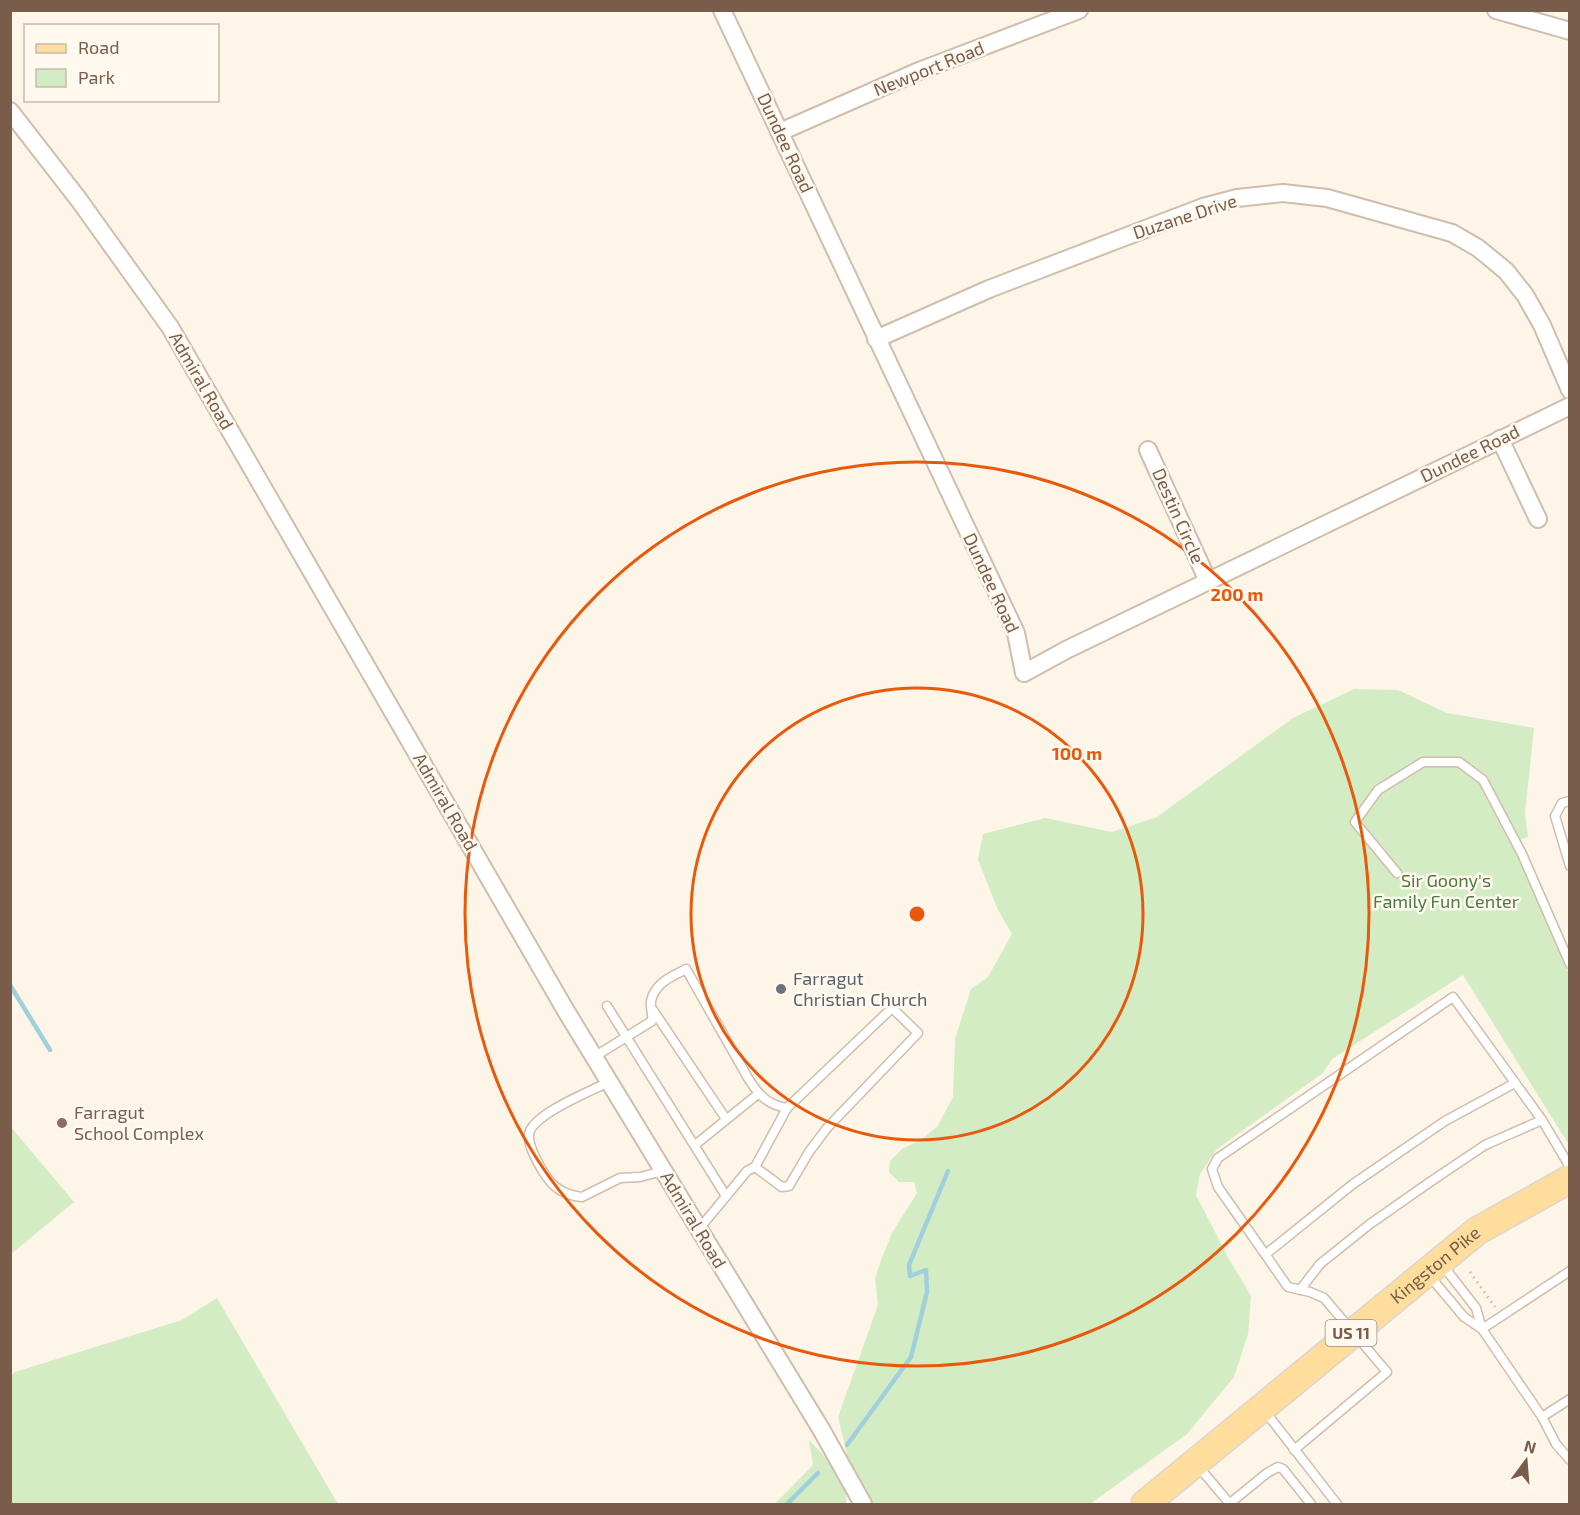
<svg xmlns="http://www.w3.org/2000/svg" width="1580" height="1515" viewBox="0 0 1580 1515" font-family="'Exo 2',sans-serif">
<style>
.green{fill:#d3ecc4}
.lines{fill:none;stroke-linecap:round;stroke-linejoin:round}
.stream{stroke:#a0d0db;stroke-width:4.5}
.service-casing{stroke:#d0bdac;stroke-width:11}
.minor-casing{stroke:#d0bdac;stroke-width:20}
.primary-casing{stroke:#dcd5d0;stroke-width:30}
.path{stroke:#dab8a0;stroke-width:3;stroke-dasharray:1.5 4.5;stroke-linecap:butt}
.service{stroke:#fff;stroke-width:8}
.minor{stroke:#fff;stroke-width:16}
.primary{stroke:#fedd9d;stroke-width:27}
.ring{fill:none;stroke:#e8590c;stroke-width:3}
.worship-dot{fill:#6b7280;stroke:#fff9ef;stroke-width:2}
.education-dot{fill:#8d6e63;stroke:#fff9ef;stroke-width:2}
.labels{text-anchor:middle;stroke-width:5;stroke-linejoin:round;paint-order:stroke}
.shield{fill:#fff9ef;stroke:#a18b7c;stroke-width:1.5}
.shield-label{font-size:16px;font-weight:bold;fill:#795c4a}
.street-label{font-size:18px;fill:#795c4a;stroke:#fff9ef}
.park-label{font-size:18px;fill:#4d7a3e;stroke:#fff9ef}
.worship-label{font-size:18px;fill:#5b616d;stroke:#fff9ef;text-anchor:start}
.education-label{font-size:18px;fill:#785e54;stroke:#fff9ef;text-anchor:start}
.centre{fill:#e8590c;stroke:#fff9ef;stroke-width:3}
.ring-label{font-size:18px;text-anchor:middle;font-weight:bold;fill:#e8590c;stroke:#fff9ef;stroke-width:5;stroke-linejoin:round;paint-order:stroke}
</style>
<rect width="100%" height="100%" fill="#fdf5e7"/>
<g class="green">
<polygon points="1354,689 1398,690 1447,713 1534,728 1525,813 1528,837 1517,841 1569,974 1569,1145 1463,975 1332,1059 1323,1073 1217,1149 1200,1174 1196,1195 1229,1259 1251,1296 1248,1334 1234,1377 1187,1434 1090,1504 872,1504 850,1467 838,1417 878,1305 875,1279 881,1260 892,1233 917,1193 914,1182 899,1182 889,1172 890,1161 902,1149 919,1141 937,1127 953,1097 955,1039 971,989 988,977 1012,934 998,910 978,860 983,834 1045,818 1112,832 1157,817 1293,718"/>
<polygon points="10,1126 74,1202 11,1254 10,1254"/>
<polygon points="217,1298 338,1504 11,1504 11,1376 15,1372 182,1320"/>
<path d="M 809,1440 C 824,1456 850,1481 846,1504 L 775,1504 L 813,1465 Z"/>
</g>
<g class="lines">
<g class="stream">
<polyline points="10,985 50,1050"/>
<polyline points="847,1445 911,1357 927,1292 926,1270 910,1276 909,1265 948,1171"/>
<polyline points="787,1504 818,1473"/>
</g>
<defs>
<g id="service">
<polyline points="1570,801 1562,803 1555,816 1570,866"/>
<polyline points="1397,873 1355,822 1378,790 1423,762 1459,762 1483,780 1522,854 1570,964"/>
<polyline points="607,1006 726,1196"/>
<polyline points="653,1010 726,1119"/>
<path d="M 594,1057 L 652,1021 C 653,1014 650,1007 651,1001 C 655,983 671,977 686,969 L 748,1078 C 758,1094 767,1105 787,1108 L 892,1008 L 918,1033 L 827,1128 L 809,1152 L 789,1186 L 782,1187 L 755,1167 L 747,1171 L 699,1229"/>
<path d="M 609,1082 C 593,1090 530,1115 529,1135 C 528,1146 537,1161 542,1170 C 552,1187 563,1195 582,1197 L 620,1178 L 640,1177 L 663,1171"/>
<polyline points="695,1145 758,1094"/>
<polyline points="755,1167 787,1108"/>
<polyline points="1266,1254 1353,1184 1445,1121 1515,1083"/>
<polyline points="1441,1263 1476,1308 1482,1329 1542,1417 1556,1444 1570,1460"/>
<polyline points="1428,1274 1464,1317 1482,1329"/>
<polyline points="1300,1290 1320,1264 1370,1224 1430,1182 1485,1145 1542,1120"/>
<polyline points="1482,1329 1570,1271"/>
<polyline points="1264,1410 1337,1504"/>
<polyline points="1542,1417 1570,1399"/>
<polyline points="1294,1450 1387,1372 1324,1298 1310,1292 1288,1287 1218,1187 1212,1169 1218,1158 1453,997 1542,1120 1570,1167"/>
<polyline points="1198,1466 1230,1504"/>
<polyline points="1229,1504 1267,1473 1278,1467 1283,1469 1311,1504"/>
</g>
<g id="minor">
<polyline points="722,10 1016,633 1024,673 1066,650 1570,406"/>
<polyline points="1496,10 1570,31"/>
<polyline points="10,111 79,200 170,327 566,1011 821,1429 863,1504"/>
<polyline points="780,132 919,71 1079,10"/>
<polyline points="876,339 989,289 1203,207 1237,198 1283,193 1327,198 1452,233 1478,248 1506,271 1525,295 1542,325 1570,390"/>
<polyline points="1500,439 1538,519"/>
<polyline points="1148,450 1208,581"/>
</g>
<g id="primary">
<path id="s1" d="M 1145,1504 L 1477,1231 L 1570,1179"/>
</g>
</defs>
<use href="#service" class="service-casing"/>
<use href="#minor" class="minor-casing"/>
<use href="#primary" class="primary-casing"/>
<polyline class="path" points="1470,1272 1495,1307"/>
<use href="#service" class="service"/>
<use href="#minor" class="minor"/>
<use href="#primary" class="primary"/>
</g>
<g class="ring">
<circle cx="917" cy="914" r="226"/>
<circle cx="917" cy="914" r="452"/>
</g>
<circle class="worship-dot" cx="781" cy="989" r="6"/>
<circle class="education-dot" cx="62" cy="1123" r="6"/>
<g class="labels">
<rect class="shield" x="1325.5" y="1320" width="51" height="26" rx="4.5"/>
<g class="shield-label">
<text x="1351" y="1339">US 11</text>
</g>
<g class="street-label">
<text transform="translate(929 69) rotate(-22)" y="6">Newport Road</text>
<text transform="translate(785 143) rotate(65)" y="6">Dundee Road</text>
<text transform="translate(1185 217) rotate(-18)" y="6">Duzane Drive</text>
<text transform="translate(201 381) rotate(60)" y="6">Admiral Road</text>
<text transform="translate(1470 454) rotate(-26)" y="6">Dundee Road</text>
<text transform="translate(1178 516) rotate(66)" y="6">Destin Circle</text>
<text transform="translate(991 583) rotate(65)" y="6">Dundee Road</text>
<text transform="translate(445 802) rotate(60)" y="6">Admiral Road</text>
<text transform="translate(693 1220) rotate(59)" y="6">Admiral Road</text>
<text dy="6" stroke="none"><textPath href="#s1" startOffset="376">Kingston Pike</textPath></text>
</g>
<g class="park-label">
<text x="1446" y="887">Sir Goony's<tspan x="1446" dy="21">Family Fun Center</tspan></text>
</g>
<g class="worship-label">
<text x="793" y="985">Farragut<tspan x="793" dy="21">Christian Church</tspan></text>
</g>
<g class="education-label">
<text x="74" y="1119">Farragut<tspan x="74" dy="21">School Complex</tspan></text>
</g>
</g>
<circle cx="917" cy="914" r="9" class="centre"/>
<g class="ring-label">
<text x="1237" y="601">200 m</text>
<text x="1077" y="760">100 m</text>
</g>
<rect width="1580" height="1515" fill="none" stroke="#795c4a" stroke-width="24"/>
<rect x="24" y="24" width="195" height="78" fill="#fff9ef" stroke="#c9baad" stroke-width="1.5"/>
<rect x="36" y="44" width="30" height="9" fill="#fedd9d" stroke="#c9baad" stroke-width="1.5"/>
<text x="78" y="54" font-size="18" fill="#795c4a">Road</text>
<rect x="36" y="69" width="30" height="18" fill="#d3ecc4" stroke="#c9baad" stroke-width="1.5"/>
<text x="78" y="84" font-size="18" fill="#795c4a">Park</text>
<g transform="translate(1526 1461) rotate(16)" stroke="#fff9ef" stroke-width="4.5" paint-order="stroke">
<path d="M0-4.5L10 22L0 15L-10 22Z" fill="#795c4a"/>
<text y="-9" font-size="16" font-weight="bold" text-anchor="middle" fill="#795c4a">N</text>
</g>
</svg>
